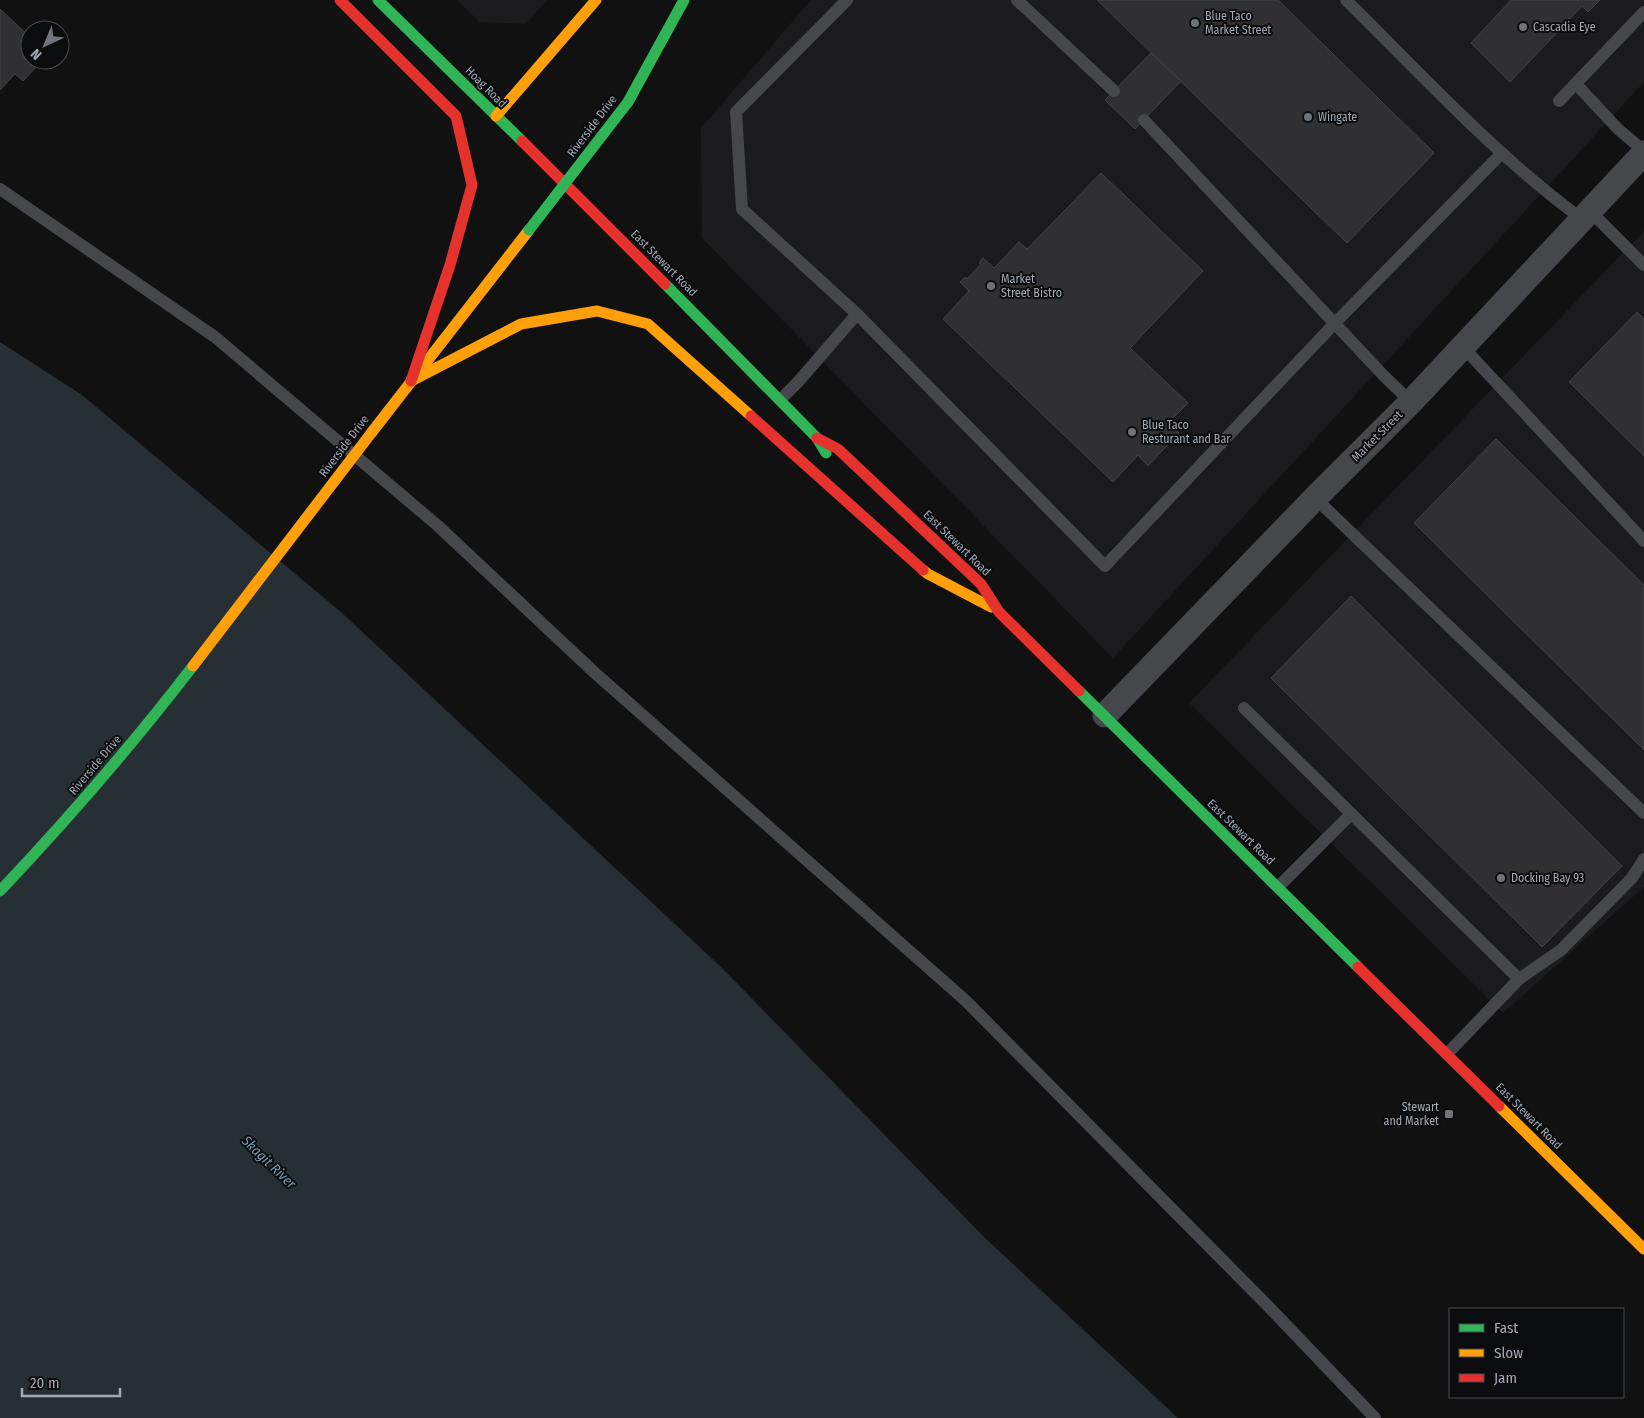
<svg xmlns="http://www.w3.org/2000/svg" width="1644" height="1418" viewBox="0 0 1644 1418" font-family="'Fira Sans Condensed',sans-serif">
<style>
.built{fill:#1b1b1d}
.water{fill:#263034}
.building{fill:#303032;stroke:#404245}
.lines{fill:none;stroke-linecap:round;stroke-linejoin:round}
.lane{stroke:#45474a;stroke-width:12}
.street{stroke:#45474a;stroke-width:25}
.fast{stroke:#30b455;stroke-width:11}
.slow{stroke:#ff9f0a;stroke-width:11}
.jam{stroke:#e5322d;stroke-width:11}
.fast-bridge{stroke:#30b455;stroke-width:11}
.slow-bridge{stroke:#ff9f0a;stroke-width:11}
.poi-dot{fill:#6f747b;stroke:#0b0c0d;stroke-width:2}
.labels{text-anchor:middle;stroke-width:4;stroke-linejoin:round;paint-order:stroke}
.poi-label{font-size:12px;fill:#a1a9b4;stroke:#0b0c0d;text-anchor:start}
.street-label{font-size:12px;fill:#a1a9b4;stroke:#0b0c0d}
.water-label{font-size:14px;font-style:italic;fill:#749cb2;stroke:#0b0c0d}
</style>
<rect width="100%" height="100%" fill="#111"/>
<g class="built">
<polygon points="457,0 547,0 526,24 480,22"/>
<polygon points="811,0 1644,0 1644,82 1113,658 702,238 701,128"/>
<polygon points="1644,231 1644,887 1503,1013 1189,703"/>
</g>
<polygon class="water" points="0,342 82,395 342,613 722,968 984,1237 1178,1418 0,1418"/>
<g class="building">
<polygon points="1097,0 1278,0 1434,153 1347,243"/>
<polygon points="1511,0 1600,0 1588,12 1582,6 1510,82 1471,43"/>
<polygon points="0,9 30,37 30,60 43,60 23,81 15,74 0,90"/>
<polygon points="1151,53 1181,81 1135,129 1105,100"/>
<polygon points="1101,173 1203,271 1130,348 1188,403 1168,423 1179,433 1148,466 1138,455 1113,482 943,319 969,291 960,282 965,277 967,279 981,264 979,263 983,258 994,268 1019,242 1027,249"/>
<polygon points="1637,312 1644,319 1644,456 1569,382"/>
<polygon points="1496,439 1644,585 1644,750 1414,523"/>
<polygon points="1351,596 1622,866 1542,947 1271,678"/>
</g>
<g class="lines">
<g class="lane">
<polyline points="847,0 736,112 742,209 857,314 1105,566 1334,324 1502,153"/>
<polyline points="1017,0 1114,91"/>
<path d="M 1346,0 C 1422,75 1496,156 1582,219"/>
<polyline points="1576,84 1618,129 1644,151"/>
<polyline points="1559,101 1644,12"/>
<polyline points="1144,120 1383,375 1411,402"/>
<polyline points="0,189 215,337 437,525 595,673 966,1001 1268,1306 1375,1418"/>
<polyline points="1590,211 1644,265"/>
<polyline points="1462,346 1644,541"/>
<polyline points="780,400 798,382 857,314"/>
<polyline points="1315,498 1644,813"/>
<polyline points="1244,708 1519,979 1447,1054"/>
<polyline points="1278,887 1351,814"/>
<polyline points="1519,979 1561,950 1632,878 1644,859"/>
</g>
<polyline class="street" points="1105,715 1315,498 1411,402 1644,153"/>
<g class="fast">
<polyline points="378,0 522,141"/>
<polyline points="628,102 684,0"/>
<polyline points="665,284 817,438 826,453"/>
<polyline points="1079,691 1358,967"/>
</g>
<g class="slow">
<polyline points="496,116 596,0"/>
<polyline points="411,381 521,324 597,311 648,324 751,416"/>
<polyline points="372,432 529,230"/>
<polyline points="923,570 928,574 991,607"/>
<polyline points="1499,1106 1644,1249"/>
</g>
<g class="jam">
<polyline points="340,0 456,116 472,185 450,265 411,381"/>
<polyline points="522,141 665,284"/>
<polyline points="751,416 923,570"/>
<polyline points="817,438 838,449 981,584 999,612 1079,691"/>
<polyline points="1358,967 1499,1106"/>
</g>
<g class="fast-bridge">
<polyline points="529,230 628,102"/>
<path d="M 0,891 C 68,819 133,744 193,666"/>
</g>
<polyline class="slow-bridge" points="193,666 372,432"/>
</g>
<g class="poi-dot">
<circle cx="1195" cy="23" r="5"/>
<circle cx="1523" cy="27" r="5"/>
<circle cx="1308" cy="117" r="5"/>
<circle cx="991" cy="286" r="5"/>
<circle cx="1132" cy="432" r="5"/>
<circle cx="1501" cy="878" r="5"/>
<rect x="1444" y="1109" width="10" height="10" rx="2.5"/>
</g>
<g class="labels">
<g class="poi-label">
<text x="1205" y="20">Blue Taco<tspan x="1205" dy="14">Market Street</tspan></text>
<text x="1533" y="31">Cascadia Eye</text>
<text x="1318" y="121">Wingate</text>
<text x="1001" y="283">Market<tspan x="1001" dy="14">Street Bistro</tspan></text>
<text x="1142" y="429">Blue Taco<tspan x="1142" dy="14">Resturant and Bar</tspan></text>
<text x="1511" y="882">Docking Bay 93</text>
<text x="1439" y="1111" text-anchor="end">Stewart<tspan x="1439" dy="14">and Market</tspan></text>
</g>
<g class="street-label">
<text transform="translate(486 87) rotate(45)" y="4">Hoag Road</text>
<text transform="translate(592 126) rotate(-53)" y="4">Riverside Drive</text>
<text transform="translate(664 263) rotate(45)" y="4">East Stewart Road</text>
<text transform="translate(1377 436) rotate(-45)" y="4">Market Street</text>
<text transform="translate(344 446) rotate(-53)" y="4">Riverside Drive</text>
<text transform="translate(957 543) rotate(44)" y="4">East Stewart Road</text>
<text transform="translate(95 765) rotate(-50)" y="4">Riverside Drive</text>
<text transform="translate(1241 832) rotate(44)" y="4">East Stewart Road</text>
<text transform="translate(1529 1116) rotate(45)" y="4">East Stewart Road</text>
</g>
<g class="water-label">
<text transform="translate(269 1162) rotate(44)" y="5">Skagit River</text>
</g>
</g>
<rect x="1449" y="1308" width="175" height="90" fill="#0b0c0d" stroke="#474b50"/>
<rect x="1459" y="1324" width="25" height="8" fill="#30b455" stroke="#474b50"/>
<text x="1494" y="1333" font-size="15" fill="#a1a9b4">Fast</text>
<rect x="1459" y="1349" width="25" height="8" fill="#ff9f0a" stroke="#474b50"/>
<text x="1494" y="1358" font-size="15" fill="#a1a9b4">Slow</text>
<rect x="1459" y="1374" width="25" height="8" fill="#e5322d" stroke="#474b50"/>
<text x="1494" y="1383" font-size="15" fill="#a1a9b4">Jam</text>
<g transform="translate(45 45) rotate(224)"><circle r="24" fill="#0b0c0d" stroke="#474b50"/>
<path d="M0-4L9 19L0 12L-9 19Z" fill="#6f747b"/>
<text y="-8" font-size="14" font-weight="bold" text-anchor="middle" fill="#a1a9b4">N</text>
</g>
<path d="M22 1388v8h98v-8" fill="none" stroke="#a1a9b4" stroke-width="2.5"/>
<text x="30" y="1388" font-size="15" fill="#a1a9b4" stroke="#0b0c0d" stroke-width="4" paint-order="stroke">20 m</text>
</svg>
